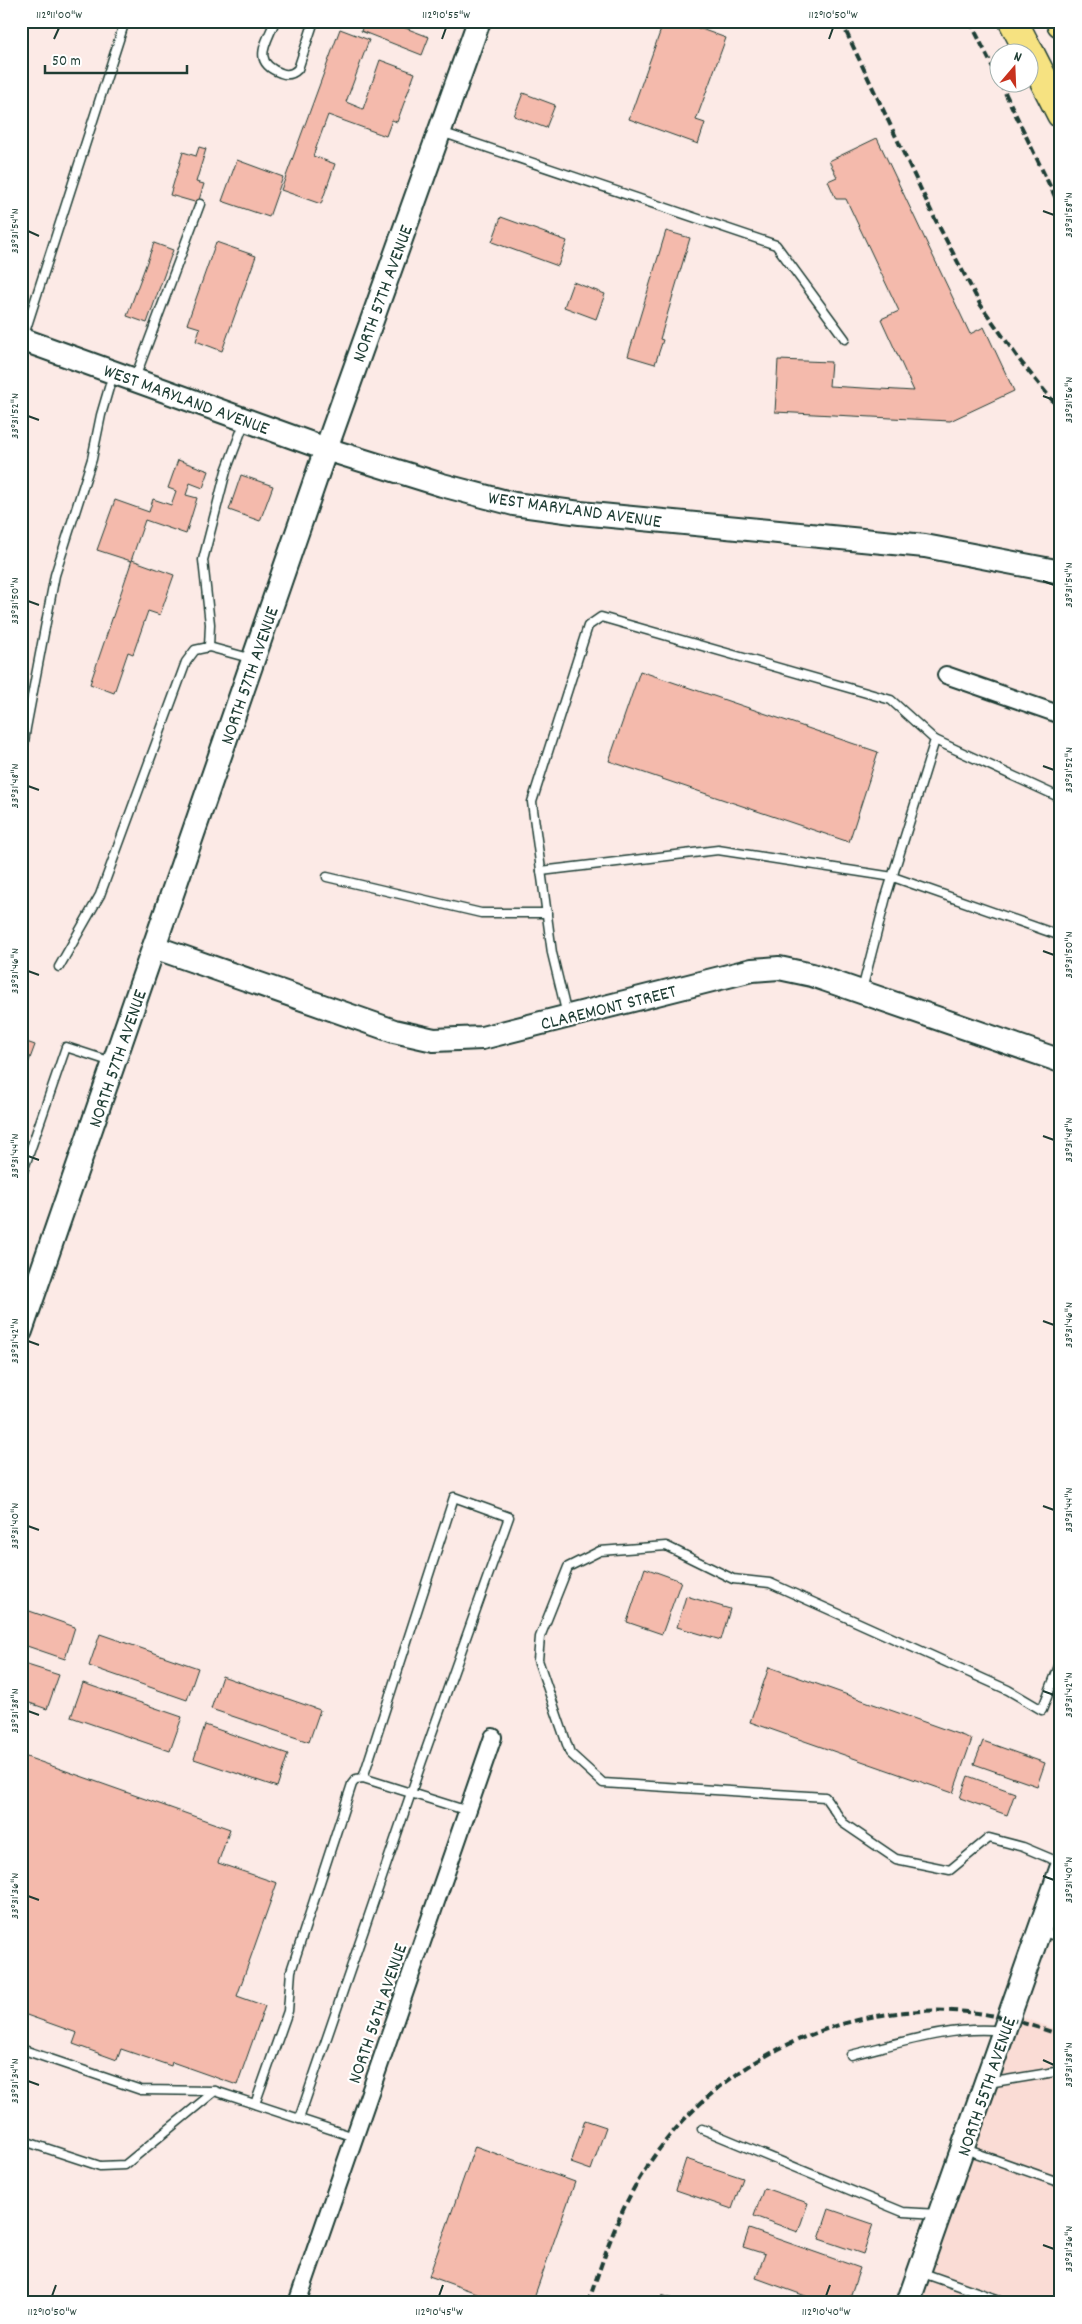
<svg xmlns="http://www.w3.org/2000/svg" width="1082" height="2324" viewBox="0 0 1082 2324" font-family="Dekko,sans-serif">
<style>
.built{fill:#fadcd5}
.building{fill:#f4baac;stroke:#1f3d34}
.lines{fill:none;stroke-linecap:round;stroke-linejoin:round}
.lane-casing{stroke:#1f3d34;stroke-width:11}
.street-casing{stroke:#1f3d34;stroke-width:20}
.secondary-casing{stroke:#1f3d34;stroke-width:26}
.highway-casing{stroke:#1f3d34;stroke-width:31}
.lane{stroke:#fff;stroke-width:8}
.street{stroke:#fff;stroke-width:16}
.secondary{stroke:#fff;stroke-width:22}
.highway{stroke:#f6e281;stroke-width:28}
.rail{stroke:#1f3d34;stroke-width:4;stroke-dasharray:8 4;stroke-linecap:butt}
.ticks{fill:none;stroke:#1f3d34;stroke-width:2}
.labels{text-anchor:middle;stroke-width:4.5;stroke-linejoin:round;paint-order:stroke}
.street-label{font-size:19px;fill:#1f3d34;stroke:#fff}
.neatline{fill:none;stroke:#1f3d34;stroke-width:2}
.ticks-label{font-size:12px;text-anchor:middle;fill:#1f3d34}
</style>
<rect width="100%" height="100%" fill="#fceae6"/>
<filter id="ink" filterUnits="userSpaceOnUse"><feTurbulence type="fractalNoise" baseFrequency=".02" numOctaves="2"/><feDisplacementMap in="SourceGraphic" scale="10" xChannelSelector="R" yChannelSelector="G"/><feConvolveMatrix kernelMatrix="1 2 1 2 8 2 1 2 1" color-interpolation-filters="sRGB"/></filter>
<g filter="url(#ink)">
<polygon class="built" points="1021,2017 1061,2031 1061,2303 922,2303"/>
<g class="building">
<polygon points="365,21 387,21 429,37 422,55 361,31"/>
<polygon points="664,21 691,21 690,25 726,38 696,120 705,123 698,144 629,119"/>
<polygon points="340,29 369,40 346,102 363,109 380,60 415,73 397,122 392,120 386,136 328,115 313,156 335,164 321,204 281,190"/>
<polygon points="523,93 555,105 546,128 514,116"/>
<polygon points="877,138 970,334 984,327 1014,391 950,421 775,412 778,360 831,362 829,386 914,391 881,319 899,311 846,199 836,199 828,181 837,177 829,161"/>
<polygon points="199,147 206,149 196,182 204,184 198,203 170,195 183,152 196,156"/>
<polygon points="237,160 283,177 269,217 222,201"/>
<polygon points="501,217 567,241 558,266 492,242"/>
<polygon points="666,231 690,238 660,339 663,340 655,364 628,356"/>
<polygon points="216,242 256,256 222,351 196,341 200,328 187,324"/>
<polygon points="154,243 173,250 147,323 127,316"/>
<polygon points="573,282 605,294 596,319 564,307"/>
<polygon points="178,460 209,471 203,488 190,483 186,495 197,498 186,534 145,520 131,561 97,550 115,500 149,512 153,499 171,505 176,491 168,488"/>
<polygon points="241,475 273,486 260,521 229,510"/>
<polygon points="132,560 174,575 160,615 148,611 133,654 128,652 114,693 90,684"/>
<polygon points="640,671 878,752 849,842 609,761"/>
<polygon points="21,1040 35,1045 21,1083"/>
<polygon points="645,1568 681,1581 662,1634 627,1622"/>
<polygon points="686,1596 730,1609 721,1640 677,1627"/>
<polygon points="21,1608 75,1627 65,1659 21,1644"/>
<polygon points="100,1634 198,1668 187,1700 89,1666"/>
<polygon points="21,1663 59,1675 47,1709 21,1700"/>
<polygon points="769,1667 972,1739 953,1793 750,1722"/>
<polygon points="222,1676 320,1710 309,1742 211,1709"/>
<polygon points="83,1683 182,1717 170,1751 71,1717"/>
<polygon points="205,1725 288,1754 277,1787 194,1759"/>
<polygon points="983,1741 1045,1763 1037,1786 974,1764"/>
<polygon points="21,1755 230,1829 218,1863 277,1883 237,1996 265,2006 237,2085 172,2062 171,2066 121,2049 117,2060 73,2044 77,2033 21,2013"/>
<polygon points="968,1776 1015,1793 1007,1815 960,1798"/>
<polygon points="585,2120 606,2127 591,2170 571,2163"/>
<polygon points="475,2146 575,2182 532,2303 505,2303 429,2276"/>
<polygon points="686,2159 743,2178 732,2209 676,2190"/>
<polygon points="764,2188 808,2203 798,2232 754,2216"/>
<polygon points="829,2209 873,2224 863,2254 819,2239"/>
<polygon points="749,2229 860,2268 848,2303 825,2303 756,2278 765,2254 743,2247"/>
<polygon points="662,2295 684,2303 660,2303"/>
</g>
<g class="lines">
<defs>
<g id="lane">
<path d="M 275,21 C 266,44 251,62 281,73 C 288,76 293,74 298,69 L 314,21"/>
<polyline points="441,132 776,245 845,339"/>
<polyline points="23,338 125,21"/>
<polyline points="135,378 200,204"/>
<polyline points="209,647 210,624 203,560 226,471 245,421"/>
<polyline points="935,740 1061,798"/>
<polyline points="21,764 26,728 55,575 92,459 101,415 113,374"/>
<polyline points="541,871 718,850 893,877 1061,936"/>
<polyline points="327,877 481,913 547,913"/>
<polyline points="59,967 100,895 186,662 195,650 209,647 253,659"/>
<polyline points="567,1015 552,953 532,802 588,626 601,617 891,700 935,740 886,897 862,990"/>
<polyline points="21,1177 66,1047 112,1062"/>
<polyline points="1061,1661 1042,1710 1008,1690 770,1583 733,1579 666,1546 600,1551 568,1567 540,1637 538,1660 570,1753 603,1783 825,1797 843,1823 896,1859 950,1870 989,1838 1023,1847 1061,1863"/>
<polyline points="1041,1931 1061,1938"/>
<polyline points="21,2049 141,2090 215,2091 354,2137"/>
<path d="M 851,2055 C 900,2043 953,2025 1002,2031"/>
<polyline points="988,2083 1061,2071"/>
<polyline points="255,2104 288,2011 291,1971 352,1784 356,1779 363,1778 468,1811"/>
<polyline points="299,2119 422,1761 509,1517 454,1497 363,1778"/>
<polyline points="702,2129 903,2212 938,2214"/>
<polyline points="21,2140 100,2166 125,2165 215,2091"/>
<polyline points="965,2149 1061,2183"/>
<polyline points="920,2272 1008,2303"/>
</g>
<g id="street">
<polyline points="946,675 1061,715"/>
<polyline points="297,2303 493,1737"/>
</g>
<g id="secondary">
<polyline points="21,339 326,449 442,485 514,504 580,513 925,546 1061,572"/>
<polyline points="154,947 394,1031 434,1040 482,1038 752,970 779,968 812,975 1061,1061"/>
<polyline points="21,1331 326,449 479,21"/>
<polyline points="908,2303 1061,1869"/>
</g>
<g id="highway">
<polyline points="1013,21 1029,52"/>
<polyline points="1060,21 1061,23"/>
<polyline points="1030,53 1061,114"/>
</g>
</defs>
<use href="#lane" class="lane-casing"/>
<use href="#street" class="street-casing"/>
<use href="#secondary" class="secondary-casing"/>
<use href="#highway" class="highway-casing"/>
<use href="#lane" class="lane"/>
<use href="#street" class="street"/>
<use href="#secondary" class="secondary"/>
<use href="#highway" class="highway"/>
<g class="rail">
<polyline points="841,21 934,217 980,304 1021,362 1061,411"/>
<polyline points="970,21 1000,82"/>
<polyline points="1000,82 1061,209"/>
<path d="M 588,2303 C 604,2257 619,2209 646,2168 C 718,2057 853,1995 984,2014 C 1011,2018 1036,2027 1061,2035"/>
</g>
</g>
</g>
<path class="ticks" d="M 54,39 L 59,28M 442,39 L 446,28M 829,39 L 833,28M 1043,211 L 1054,215M 28,231 L 39,236M 1043,396 L 1054,400M 28,416 L 39,420M 1043,581 L 1054,585M 28,601 L 39,605M 1043,766 L 1054,770M 28,786 L 39,790M 1043,951 L 1054,955M 28,971 L 39,975M 1043,1136 L 1054,1140M 28,1156 L 39,1160M 1043,1321 L 1054,1325M 28,1341 L 39,1345M 1043,1506 L 1054,1510M 28,1526 L 39,1530M 1043,1691 L 1054,1695M 28,1711 L 39,1715M 1043,1876 L 1054,1880M 28,1896 L 39,1900M 1043,2060 L 1054,2065M 28,2081 L 39,2085M 1043,2245 L 1054,2249M 52,2296 L 56,2285M 439,2296 L 443,2285M 826,2296 L 830,2285"/>
<g class="labels">
<g class="street-label">
<text transform="translate(381 293) rotate(-70)" y="7">NORTH 57TH AVENUE</text>
<text transform="translate(187 398) rotate(20)" y="7">WEST MARYLAND AVENUE</text>
<text transform="translate(575 508) rotate(8)" y="7">WEST MARYLAND AVENUE</text>
<text transform="translate(248 675) rotate(-71)" y="7">NORTH 57TH AVENUE</text>
<text transform="translate(608 1006) rotate(-14)" y="7">CLAREMONT STREET</text>
<text transform="translate(116 1058) rotate(-71)" y="7">NORTH 57TH AVENUE</text>
<text transform="translate(376 2013) rotate(-71)" y="7">NORTH 56TH AVENUE</text>
<text transform="translate(985 2086) rotate(-71)" y="7">NORTH 55TH AVENUE</text>
</g>
</g>
<rect width="1082" height="2324" fill="none" stroke="#fff" stroke-width="55"/>
<g transform="translate(1014 68) rotate(19)"><circle r="24" fill="#ffffff" stroke="#a5b1ae"/>
<path d="M0-4L9 19L0 12L-9 19Z" fill="#c8321e"/>
<text y="-8" font-size="14" font-weight="bold" text-anchor="middle" fill="#1f3d34">N</text>
</g>
<path d="M45 65v8h142v-8" fill="none" stroke="#1f3d34" stroke-width="2.5"/>
<text x="52" y="65" font-size="15" fill="#1f3d34" stroke="#ffffff" stroke-width="4" paint-order="stroke">50 m</text>
<rect x="28" y="28" width="1026" height="2268" class="neatline"/>
<g class="ticks-label">
<text x="59" y="18">112°11'00"W</text>
<text x="446" y="18">112°10'55"W</text>
<text x="833" y="18">112°10'50"W</text>
<text transform="translate(1068 215) rotate(-90)" y="4">33°31'58"N</text>
<text transform="translate(14 231) rotate(-90)" y="4">33°31'54"N</text>
<text transform="translate(1068 400) rotate(-90)" y="4">33°31'56"N</text>
<text transform="translate(14 416) rotate(-90)" y="4">33°31'52"N</text>
<text transform="translate(1068 585) rotate(-90)" y="4">33°31'54"N</text>
<text transform="translate(14 601) rotate(-90)" y="4">33°31'50"N</text>
<text transform="translate(1068 770) rotate(-90)" y="4">33°31'52"N</text>
<text transform="translate(14 786) rotate(-90)" y="4">33°31'48"N</text>
<text transform="translate(1068 955) rotate(-90)" y="4">33°31'50"N</text>
<text transform="translate(14 971) rotate(-90)" y="4">33°31'46"N</text>
<text transform="translate(1068 1140) rotate(-90)" y="4">33°31'48"N</text>
<text transform="translate(14 1156) rotate(-90)" y="4">33°31'44"N</text>
<text transform="translate(1068 1325) rotate(-90)" y="4">33°31'46"N</text>
<text transform="translate(14 1341) rotate(-90)" y="4">33°31'42"N</text>
<text transform="translate(1068 1510) rotate(-90)" y="4">33°31'44"N</text>
<text transform="translate(14 1526) rotate(-90)" y="4">33°31'40"N</text>
<text transform="translate(1068 1695) rotate(-90)" y="4">33°31'42"N</text>
<text transform="translate(14 1711) rotate(-90)" y="4">33°31'38"N</text>
<text transform="translate(1068 1880) rotate(-90)" y="4">33°31'40"N</text>
<text transform="translate(14 1896) rotate(-90)" y="4">33°31'36"N</text>
<text transform="translate(1068 2065) rotate(-90)" y="4">33°31'38"N</text>
<text transform="translate(14 2081) rotate(-90)" y="4">33°31'34"N</text>
<text transform="translate(1068 2249) rotate(-90)" y="4">33°31'36"N</text>
<text x="52" y="2315">112°10'50"W</text>
<text x="439" y="2315">112°10'45"W</text>
<text x="826" y="2315">112°10'40"W</text>
</g>
</svg>
